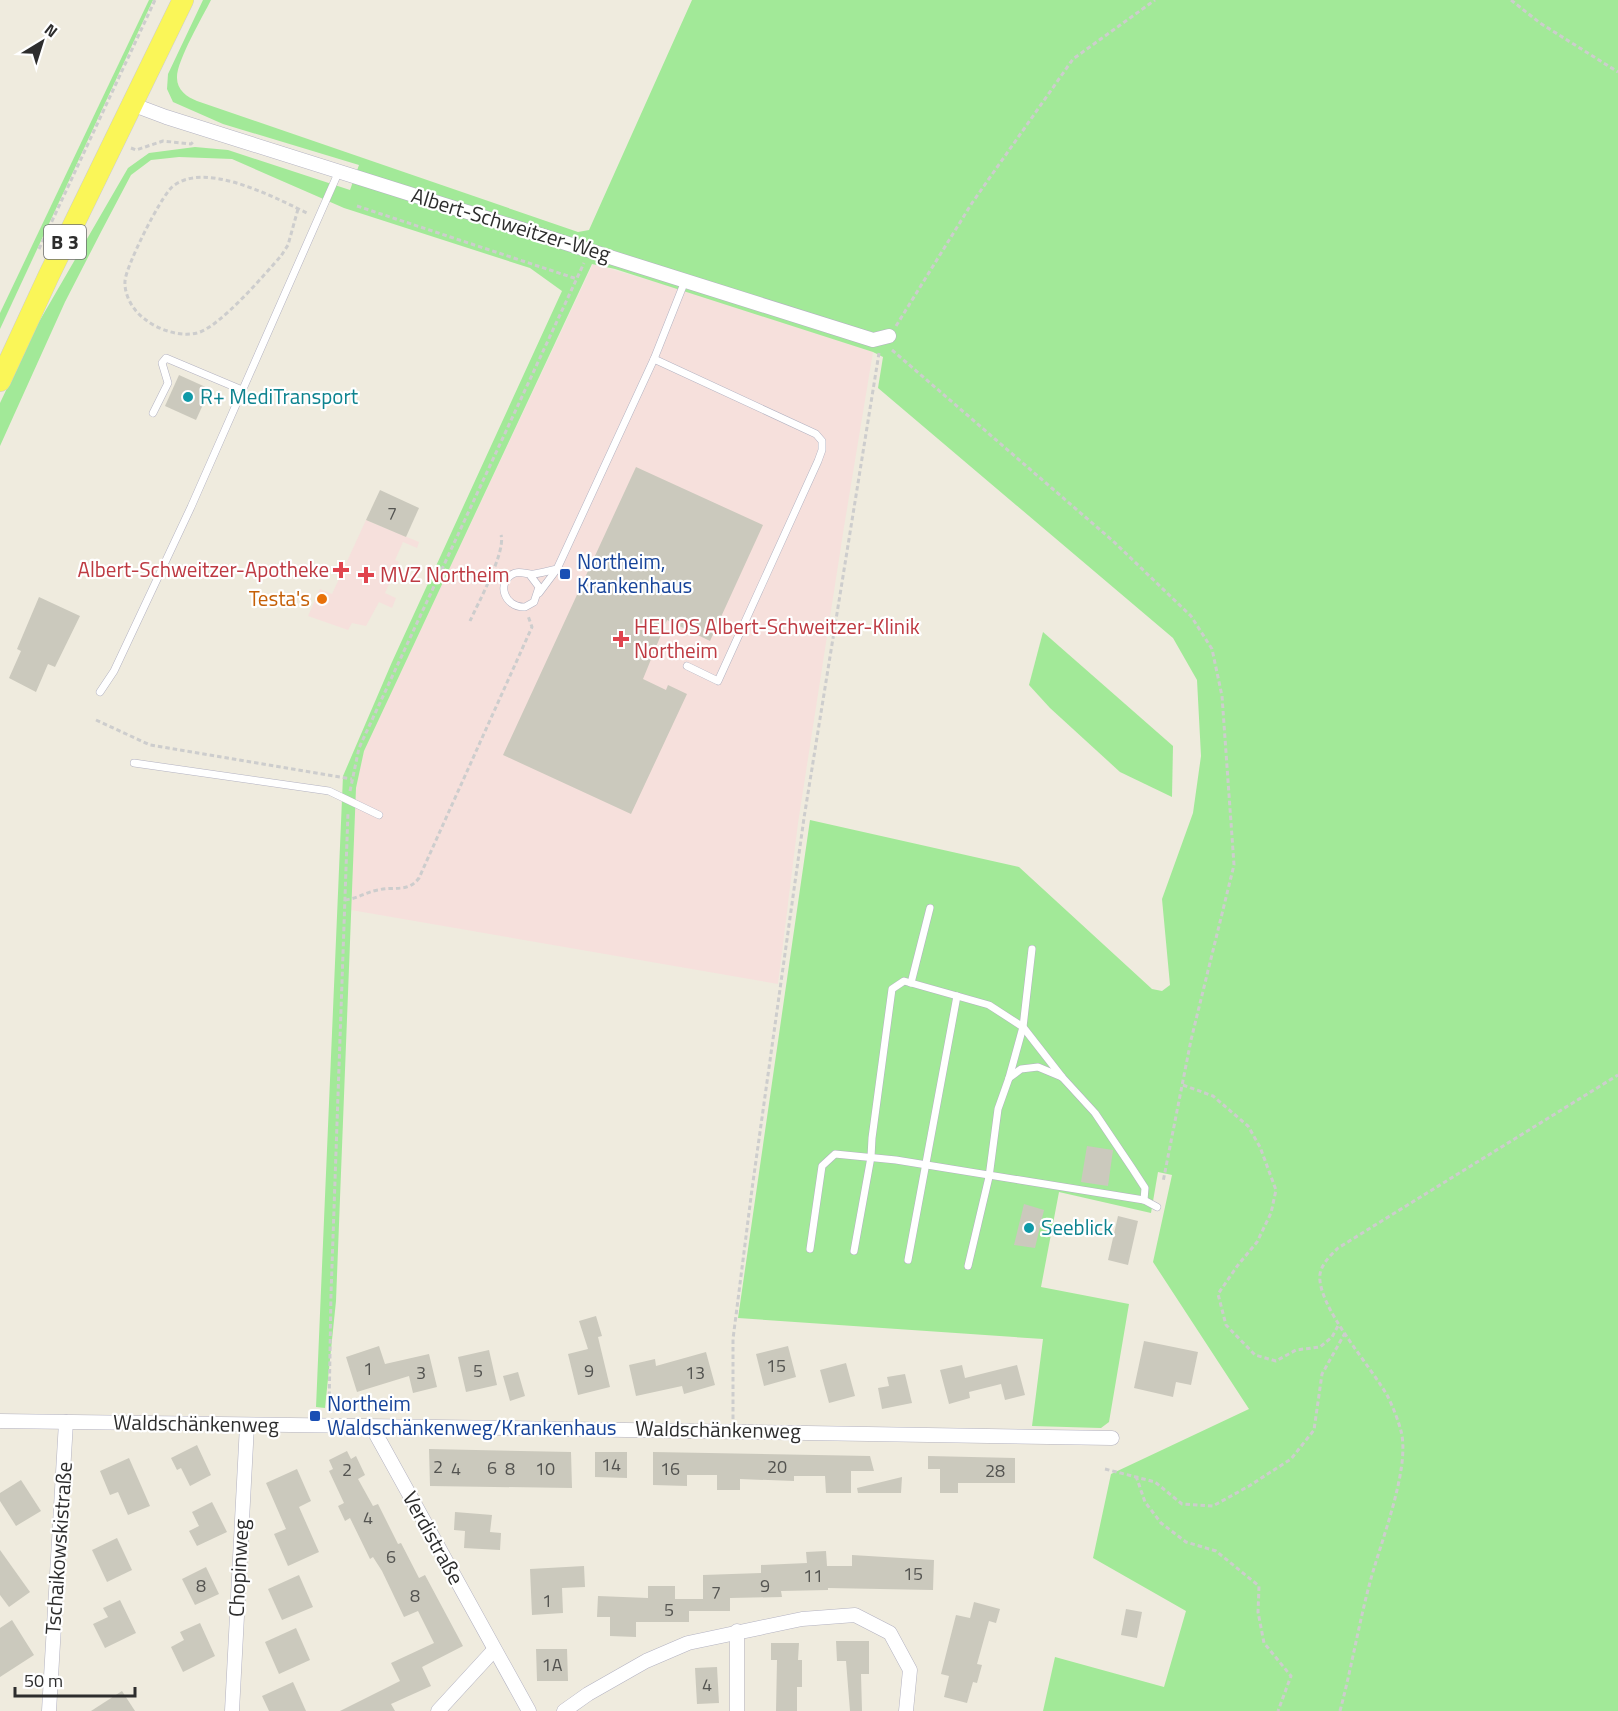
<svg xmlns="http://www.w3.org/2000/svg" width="1618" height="1711" viewBox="0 0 1618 1711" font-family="'Titillium Web',sans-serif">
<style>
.medical{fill:#f6e0dc}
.green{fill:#a2e998}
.building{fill:#cbc9bd}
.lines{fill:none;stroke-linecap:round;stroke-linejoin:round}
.service-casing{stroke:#b3b2c1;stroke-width:8}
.minor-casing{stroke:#b3b2c1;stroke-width:15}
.primary-casing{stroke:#cdcdcd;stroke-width:22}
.path{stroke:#cdcdcd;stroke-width:3;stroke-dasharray:4.5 3;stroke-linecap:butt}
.service{stroke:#fff;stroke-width:7}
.minor{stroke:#fff;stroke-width:14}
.primary{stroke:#faf658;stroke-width:21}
.culture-dot{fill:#0f9aa8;stroke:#fff;stroke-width:2}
.health-dot{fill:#e0444e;stroke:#fff;stroke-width:2}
.transit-dot{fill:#1a4fb4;stroke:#fff;stroke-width:2}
.food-dot{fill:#e8710a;stroke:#fff;stroke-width:2}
.labels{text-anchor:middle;stroke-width:4.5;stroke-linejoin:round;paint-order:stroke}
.number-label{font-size:18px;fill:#545451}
.shield{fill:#fff;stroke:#6c6c6c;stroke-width:1.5}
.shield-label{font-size:20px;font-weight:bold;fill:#2d2d2d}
.street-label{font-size:21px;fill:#2d2d2d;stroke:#fff}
.culture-label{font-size:21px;fill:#0d838f;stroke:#fff;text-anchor:start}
.transit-label{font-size:21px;fill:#164399;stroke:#fff;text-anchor:start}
.health-label{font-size:21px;fill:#be3a42;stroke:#fff;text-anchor:start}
.food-label{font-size:21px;fill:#c56008;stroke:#fff;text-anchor:end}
</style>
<rect width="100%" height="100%" fill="#efebde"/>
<g class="medical">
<polygon points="593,264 694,293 873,352 844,527 798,823 778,984 351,910 356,788 364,750"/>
<polygon points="366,520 419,542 417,548 403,542 395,560 399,562 385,593 396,598 392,608 379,602 366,626 352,623 348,630 308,616 320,589 332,594"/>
</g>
<g class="green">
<polygon points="149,0 153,0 0,329 0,313"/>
<path d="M 203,0 L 211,0 C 203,16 176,62 177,78 C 177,90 187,97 197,101 L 578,232 L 589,230 L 692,0 L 1618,0 L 1618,1711 L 1043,1711 L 1055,1657 L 1164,1687 L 1186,1611 L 1093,1558 L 1111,1474 L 1249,1409 L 1153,1262 L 1172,1175 L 1158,1172 L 1151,1213 L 1059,1192 L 1041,1287 L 1129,1304 L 1109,1422 L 1101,1428 L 1032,1426 L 1043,1339 L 738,1318 L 810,820 L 1019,867 L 1152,989 L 1162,991 L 1170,985 L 1162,899 L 1193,813 L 1201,756 L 1197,680 L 1173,638 L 878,388 L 883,357 L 873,352 L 615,269 L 592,264 L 364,751 L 356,788 L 336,1301 L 325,1408 L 316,1407 L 343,776 L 392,662 L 562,291 L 530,268 L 344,208 L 232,159 L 179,157 L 151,160 L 131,175 L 102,230 L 65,302 L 0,446 L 0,403 L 36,327 L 128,168 L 149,153 L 195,147 L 228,150 L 350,190 L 359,165 L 223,124 L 173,102 L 167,89 L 168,74 Z"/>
<polygon points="1043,632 1173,746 1172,797 1120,772 1050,708 1029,685"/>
</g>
<g class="building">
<polygon points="179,375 210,389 196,420 165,406"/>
<polygon points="636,467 763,525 710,641 667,620 643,679 666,690 668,685 687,694 631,814 503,755"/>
<polygon points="380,490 419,508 406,537 366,520"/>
<polygon points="39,597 80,616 55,667 48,664 36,692 9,678 21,651 17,649"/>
<polygon points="1087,1146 1113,1150 1108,1186 1081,1182"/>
<polygon points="1024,1204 1044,1210 1035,1248 1014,1245"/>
<polygon points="1118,1216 1138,1221 1128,1265 1108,1260"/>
<polygon points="596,1316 602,1336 598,1337 610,1387 578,1395 568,1354 588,1349 579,1321"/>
<polygon points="1144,1341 1198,1352 1191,1385 1176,1382 1173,1397 1134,1388"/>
<polygon points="379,1346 385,1364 429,1354 437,1387 413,1393 409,1376 357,1392 346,1357"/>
<polygon points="788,1346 796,1377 764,1386 756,1354"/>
<polygon points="489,1350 497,1385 466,1392 458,1357"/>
<polygon points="706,1352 715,1385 684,1394 682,1386 636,1396 629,1365 655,1359 656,1366"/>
<polygon points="846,1363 855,1396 829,1403 820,1370"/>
<polygon points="962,1365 965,1378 1017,1365 1025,1395 1005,1400 1001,1384 969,1392 970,1398 949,1404 940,1370"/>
<polygon points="518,1372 525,1396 510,1401 503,1376"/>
<polygon points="905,1374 912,1403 882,1409 878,1388 889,1386 887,1377"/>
<polygon points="197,1445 211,1475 190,1486 181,1468 177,1470 171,1458"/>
<polygon points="429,1449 571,1452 572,1488 430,1486"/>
<polygon points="347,1451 351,1459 356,1456 365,1475 358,1479 373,1506 378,1504 398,1544 401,1543 419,1578 425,1575 463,1646 422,1667 431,1686 391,1704 395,1711 340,1711 400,1681 391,1663 434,1643 418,1611 404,1617 382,1571 373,1557 370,1559 350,1518 345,1521 338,1506 344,1503 329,1471 333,1469 329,1460"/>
<polygon points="595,1452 627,1452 627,1478 595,1477"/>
<polygon points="653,1452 870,1456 874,1471 851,1471 851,1493 826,1493 825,1476 794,1476 794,1481 740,1479 740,1490 717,1490 717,1475 687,1475 687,1486 653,1485"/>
<polygon points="928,1456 1015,1458 1015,1483 958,1483 958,1493 940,1493 940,1469 928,1469"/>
<polygon points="129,1458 150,1506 128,1515 118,1492 110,1495 100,1471"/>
<polygon points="297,1469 311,1501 299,1507 319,1552 288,1566 274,1534 286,1529 266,1483"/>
<polygon points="902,1477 901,1493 858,1493 857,1488"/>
<polygon points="21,1480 41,1511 16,1526 0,1501 0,1493"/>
<polygon points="212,1502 227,1532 197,1546 189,1531 199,1526 192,1512"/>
<polygon points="455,1512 492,1515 490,1532 501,1533 500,1550 464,1548 465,1531 454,1530"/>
<polygon points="117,1538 132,1570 107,1582 92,1550"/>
<polygon points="0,1550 30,1592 9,1607 0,1595"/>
<polygon points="826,1551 827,1566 852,1566 852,1555 934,1560 933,1590 828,1588 828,1590 781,1591 782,1597 730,1598 730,1611 689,1611 689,1622 636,1622 636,1637 610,1636 610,1617 597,1617 598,1596 648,1598 648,1586 675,1586 675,1599 703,1599 703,1575 761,1573 761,1565 807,1563 806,1552"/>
<polygon points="584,1566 585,1587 562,1588 563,1613 532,1615 530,1569"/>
<polygon points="206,1567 219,1594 195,1605 182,1579"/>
<polygon points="299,1575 313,1607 282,1620 268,1589"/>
<polygon points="120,1600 136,1633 105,1648 93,1624 108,1617 103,1608"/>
<polygon points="974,1602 1000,1609 996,1623 989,1621 977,1664 982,1665 977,1683 973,1682 967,1703 944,1697 949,1676 941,1674 956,1615 970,1618"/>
<polygon points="1126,1609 1142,1612 1137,1638 1121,1635"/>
<polygon points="12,1620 34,1655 0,1677 0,1628"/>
<polygon points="200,1623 215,1656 183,1672 171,1647 184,1640 180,1632"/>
<polygon points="296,1628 310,1660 279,1674 265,1642"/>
<polygon points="836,1641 869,1641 869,1674 861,1674 862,1711 850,1711 846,1661 837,1661"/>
<polygon points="771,1643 799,1643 798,1660 802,1660 802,1687 797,1687 797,1711 776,1711 777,1660 771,1660"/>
<polygon points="536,1649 567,1649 568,1681 537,1681"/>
<polygon points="717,1667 719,1703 697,1704 695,1668"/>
<polygon points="293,1682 306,1711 269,1711 262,1696"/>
<polygon points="122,1691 135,1711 91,1711"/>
</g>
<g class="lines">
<defs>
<g id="service">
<polyline points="654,359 816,434 822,441 822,450 818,461 718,681 687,666"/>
<polyline points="153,413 168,383 162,363 166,358 242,390"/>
<path d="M 530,575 L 539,587 L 534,602 L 525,607 C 504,608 495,581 515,573 C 522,571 527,575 534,574 C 541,573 549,571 557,569"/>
<polyline points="539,593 557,569 654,359 685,281"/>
<polyline points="100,692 114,671 191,507 339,171"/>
<polyline points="134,763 329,791 379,815"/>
<polyline points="911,983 930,908"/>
<polyline points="1009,1078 1023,1027 1032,949"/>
<polyline points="810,1249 822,1166 835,1154 896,1160 1144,1200 1157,1207"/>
<polyline points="854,1251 871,1157 872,1138 892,989 904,981 989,1005 1023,1027 1062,1077"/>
<polyline points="908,1260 957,996"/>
<polyline points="968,1266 989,1177 998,1109 1009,1078 1021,1069 1038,1067 1062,1077 1095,1113 1132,1168 1145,1188 1144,1200"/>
</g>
<g id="minor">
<polyline points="134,105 166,117 873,340 889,336"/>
<path d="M 0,1421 C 371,1427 741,1430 1112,1438"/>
<polyline points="372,1427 529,1711"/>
<polyline points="737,1631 737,1711"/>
<polyline points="49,1711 66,1422"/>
<polyline points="232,1711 247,1425"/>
<polyline points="438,1711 494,1650"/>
<polyline points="564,1711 588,1694 646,1661 688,1643 802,1619 855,1615 890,1633 910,1670 906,1711"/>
</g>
<polyline id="primary" points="0,381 49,275 183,0"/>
</defs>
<use href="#service" class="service-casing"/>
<use href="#minor" class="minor-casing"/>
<use href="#primary" class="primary-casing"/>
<g class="path">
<polyline points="1511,0 1540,23 1618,72"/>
<polyline points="131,148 136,150 163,141 191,144 194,141"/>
<polyline points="357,206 577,279"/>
<path d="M 298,209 L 288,245 L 281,256 C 264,275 220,327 197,333 C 180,337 159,330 146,320 C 134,312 124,296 125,281 C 126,266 160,198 172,187 C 175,184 183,180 188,179 C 223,170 278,199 309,214"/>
<polyline points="39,249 155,0"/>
<polyline points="896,326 972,203 1073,59 1155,0"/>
<polyline points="892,350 1113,541 1191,616 1212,649 1222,696 1234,865 1191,1040 1163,1182"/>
<path d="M 470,621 C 478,603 506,552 501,535"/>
<polyline points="96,720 150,745 352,779"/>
<polyline points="350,791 359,748 584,263"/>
<path d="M 345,900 C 359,898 366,892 378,890 C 394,886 408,893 419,878 L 532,627 L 528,616"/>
<polyline points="1183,1085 1213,1096 1248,1126 1260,1147 1276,1190 1271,1213 1257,1242 1238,1265 1218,1294 1226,1325 1255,1355 1276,1361 1296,1350 1320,1347 1332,1337 1339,1324"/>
<polyline points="329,1411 331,1294 348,812"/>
<polyline points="733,1419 733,1339 752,1189 804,818 879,353"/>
<polyline points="1105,1469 1155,1482 1182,1504 1213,1506 1249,1486 1291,1459 1314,1430 1322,1374 1345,1333"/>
<polyline points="1136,1476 1145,1502 1161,1523 1186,1542 1216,1551 1259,1586 1258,1612 1264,1643 1291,1676 1278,1711"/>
<path d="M 1340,1711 C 1351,1670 1358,1628 1369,1586 C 1379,1546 1411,1469 1401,1431 C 1398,1420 1393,1407 1388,1397 C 1372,1367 1316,1306 1320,1274 C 1322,1263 1331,1255 1338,1248 L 1618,1075"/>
</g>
<use href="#service" class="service"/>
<use href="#minor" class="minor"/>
<use href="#primary" class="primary"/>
</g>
<g class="culture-dot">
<circle cx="188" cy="397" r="6"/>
<circle cx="1029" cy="1228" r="6"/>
</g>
<g class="health-dot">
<path d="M338 561h6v6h6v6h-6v6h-6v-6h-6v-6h6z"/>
<path d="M363 566h6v6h6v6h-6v6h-6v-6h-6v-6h6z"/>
<path d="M618 630h6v6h6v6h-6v6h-6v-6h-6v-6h6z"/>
</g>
<g class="transit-dot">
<rect x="559" y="568" width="12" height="12" rx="3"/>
<rect x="309" y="1410" width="12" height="12" rx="3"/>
</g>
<circle class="food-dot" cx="322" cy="599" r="6"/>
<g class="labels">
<g class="number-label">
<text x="392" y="520">7</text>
<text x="776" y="1372">15</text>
<text x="368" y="1375">1</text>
<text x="478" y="1377">5</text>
<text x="589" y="1377">9</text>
<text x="421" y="1379">3</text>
<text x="695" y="1379">13</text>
<text x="611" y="1471">14</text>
<text x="438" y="1473">2</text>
<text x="777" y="1473">20</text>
<text x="492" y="1474">6</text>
<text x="456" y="1475">4</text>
<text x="510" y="1475">8</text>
<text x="545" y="1475">10</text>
<text x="670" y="1475">16</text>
<text x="347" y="1476">2</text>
<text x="995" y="1477">28</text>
<text x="368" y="1524">4</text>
<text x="391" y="1563">6</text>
<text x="913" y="1580">15</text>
<text x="813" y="1582">11</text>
<text x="201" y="1592">8</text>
<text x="765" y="1592">9</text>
<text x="716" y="1599">7</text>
<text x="415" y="1602">8</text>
<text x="547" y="1607">1</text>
<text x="669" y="1616">5</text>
<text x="552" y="1671">1A</text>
<text x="707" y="1691">4</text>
</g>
<rect class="shield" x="44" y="225" width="42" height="34" rx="4.5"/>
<g class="shield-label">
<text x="65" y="249">B 3</text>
</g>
<g class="street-label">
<text transform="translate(511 225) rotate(17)" y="7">Albert-Schweitzer-Weg</text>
<text transform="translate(196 1424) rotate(1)" y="7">Waldschänkenweg</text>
<text transform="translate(718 1430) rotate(1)" y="7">Waldschänkenweg</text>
<text transform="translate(433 1538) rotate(61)" y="7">Verdistraße</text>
<text transform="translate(59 1548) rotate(-86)" y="7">Tschaikowskistraße</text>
<text transform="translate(239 1568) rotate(-87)" y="7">Chopinweg</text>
</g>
<g class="culture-label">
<text x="200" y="404">R+ MediTransport</text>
<text x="1041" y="1235">Seeblick</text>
</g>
<g class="transit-label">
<text x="577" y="569">Northeim,<tspan x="577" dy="24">Krankenhaus</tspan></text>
<text x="327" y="1411">Northeim<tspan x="327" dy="24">Waldschänkenweg/Krankenhaus</tspan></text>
</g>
<g class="health-label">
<text x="329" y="577" text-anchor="end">Albert-Schweitzer-Apotheke</text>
<text x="380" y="582">MVZ Northeim</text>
<text x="634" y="634">HELIOS Albert-Schweitzer-Klinik<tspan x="634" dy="24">Northeim</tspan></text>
</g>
<g class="food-label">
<text x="310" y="606">Testa's</text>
</g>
</g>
<g transform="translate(42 42) rotate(38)" stroke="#ffffff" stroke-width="4.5" paint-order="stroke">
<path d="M0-4.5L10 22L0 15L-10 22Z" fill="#2d2d2d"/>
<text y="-9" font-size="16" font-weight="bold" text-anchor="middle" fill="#2d2d2d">N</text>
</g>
<path d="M15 1687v9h120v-9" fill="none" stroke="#2d2d2d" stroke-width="3"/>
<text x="24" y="1687" font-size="18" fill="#2d2d2d" stroke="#ffffff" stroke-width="4.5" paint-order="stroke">50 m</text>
</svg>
